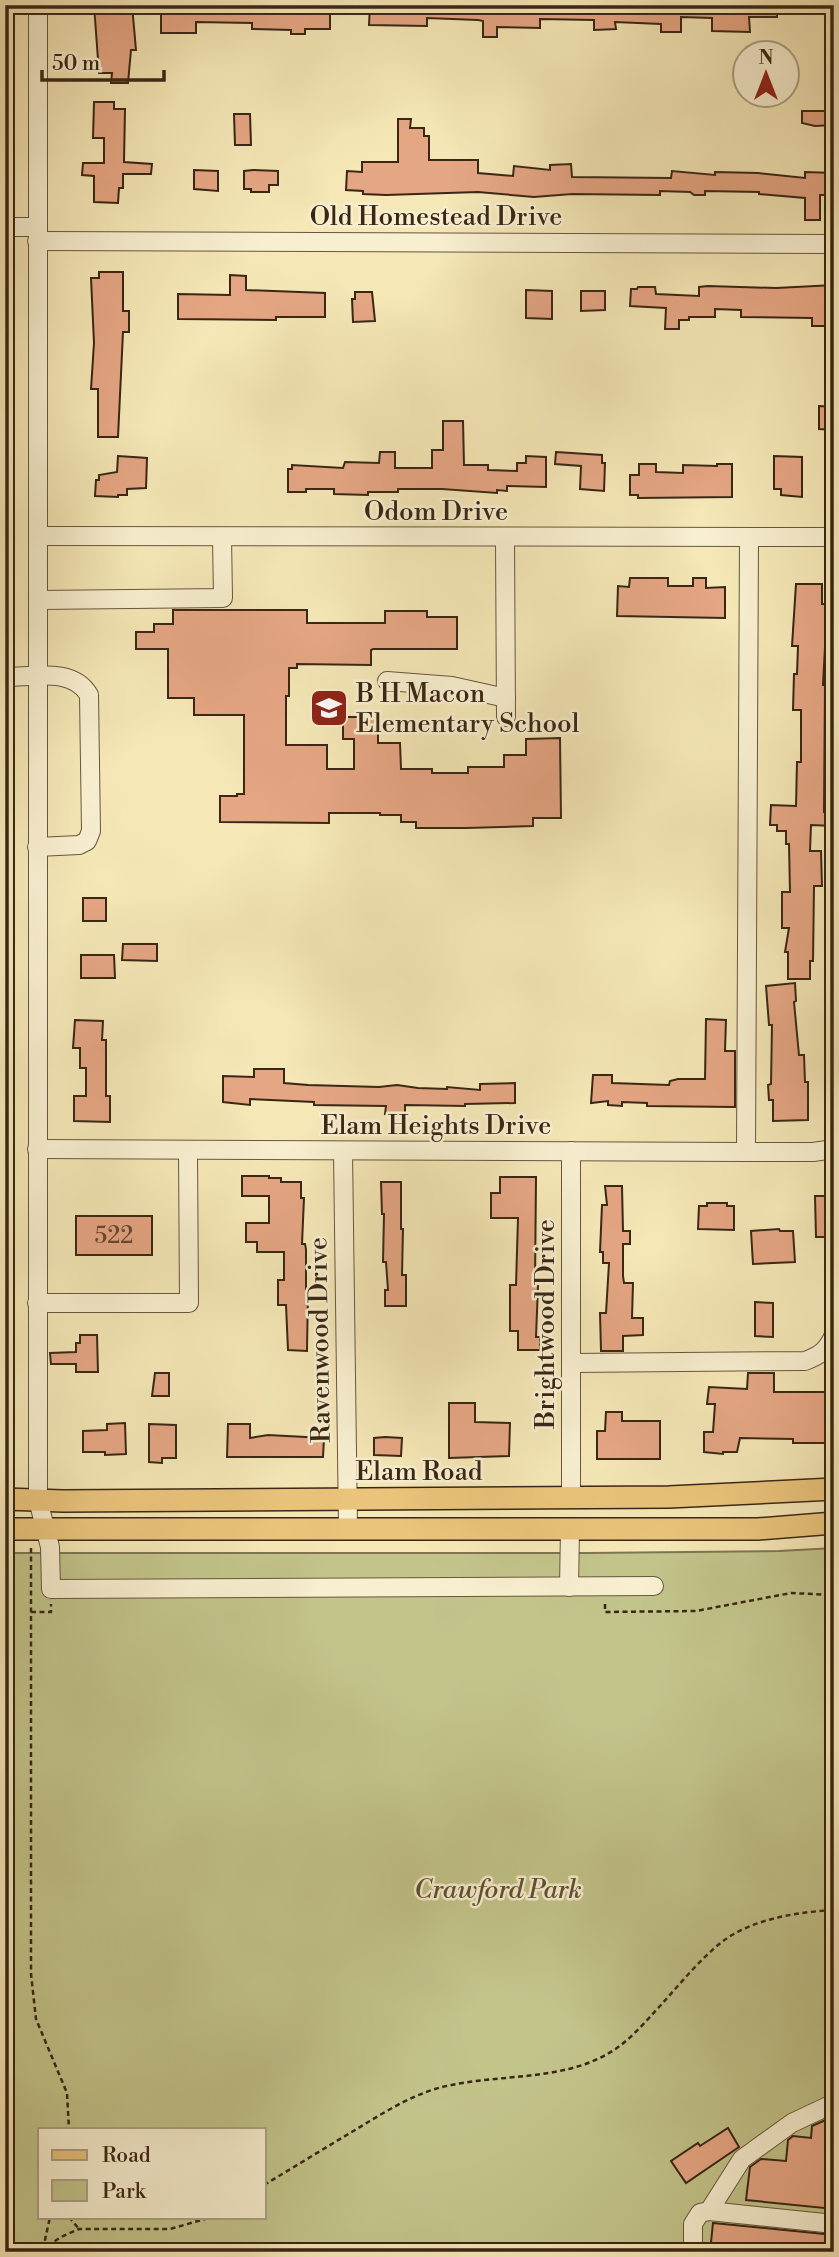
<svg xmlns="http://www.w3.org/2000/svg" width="839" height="2257" viewBox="0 0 839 2257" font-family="'Libre Bodoni',serif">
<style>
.green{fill:#c2c48a;stroke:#7e7550;stroke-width:2;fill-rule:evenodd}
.building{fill:#e5a683;stroke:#392615;stroke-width:2}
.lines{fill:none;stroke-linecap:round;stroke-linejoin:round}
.minor-casing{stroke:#68563d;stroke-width:20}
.major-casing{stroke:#392615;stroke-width:24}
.path{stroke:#392615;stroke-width:2.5;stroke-dasharray:5 3.5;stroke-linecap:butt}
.minor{stroke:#f8efd0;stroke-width:18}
.major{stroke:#eac47b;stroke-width:21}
.labels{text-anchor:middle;stroke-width:5;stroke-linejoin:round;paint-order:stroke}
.number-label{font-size:23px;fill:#644630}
.street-label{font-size:26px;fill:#392615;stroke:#f8efd0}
.poi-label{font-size:26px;fill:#392615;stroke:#f8efd0;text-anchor:start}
.park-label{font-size:26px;font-style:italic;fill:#5b4e32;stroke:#f8efd0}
</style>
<rect width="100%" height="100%" fill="#f5e7b6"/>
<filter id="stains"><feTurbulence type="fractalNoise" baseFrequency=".00286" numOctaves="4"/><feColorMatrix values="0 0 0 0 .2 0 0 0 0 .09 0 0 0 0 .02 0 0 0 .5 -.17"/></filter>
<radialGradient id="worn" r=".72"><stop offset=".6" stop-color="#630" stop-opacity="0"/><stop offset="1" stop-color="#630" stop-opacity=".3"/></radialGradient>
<path class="green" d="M 834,1548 L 834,2252 L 9,2252 L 6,1553 L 586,1553 L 779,1551 ZM 40,2129 L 264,2129 L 264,2217 L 40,2217 Z"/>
<g class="building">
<polygon points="94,5 132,5 136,50 131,50 128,83 111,83 112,73 99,73"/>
<polygon points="161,5 330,5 330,29 305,29 305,34 291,34 291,30 252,29 252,23 196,22 196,33 161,33"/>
<polygon points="370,5 777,5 777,17 749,17 750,32 712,31 712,18 681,17 681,32 661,32 661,24 615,22 616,29 594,30 594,20 540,19 540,28 497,27 497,37 483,37 483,21 478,20 427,18 427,26 369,25"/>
<polygon points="94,102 114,102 114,109 125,109 124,162 152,164 151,174 123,174 123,188 119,188 118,203 94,202 94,176 82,175 83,163 104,163 104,138 93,138"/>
<polygon points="802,111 833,111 833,125 815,126 802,123"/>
<polygon points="234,114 250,114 251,145 235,145"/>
<polygon points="398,119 411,119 410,128 424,128 424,136 429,136 429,160 478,160 478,173 513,176 514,166 550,170 550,165 571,164 572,177 671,178 672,171 715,175 715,172 758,173 805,178 805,172 834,173 834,195 820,195 820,220 805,220 805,198 759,194 759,192 705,191 705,195 694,195 690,192 660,191 660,195 572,194 534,197 478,192 386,195 363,194 363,191 346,190 347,171 362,172 362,162 398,162"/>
<polygon points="194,170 218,171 218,191 194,189"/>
<polygon points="253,170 278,171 278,185 269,185 269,192 251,192 251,189 244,189 244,171"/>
<polygon points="99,272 123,272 123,311 129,311 129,332 123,332 118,437 98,437 98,389 91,389 94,343 91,278 99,278"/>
<polygon points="230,275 246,276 246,290 325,293 325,317 276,317 276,320 178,319 178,294 230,295"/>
<polygon points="834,285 834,326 812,326 812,318 741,317 741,310 715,309 715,317 689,317 689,320 679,320 679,329 665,329 666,308 630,306 631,289 637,289 638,287 655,287 656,294 699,296 699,287 708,286 776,288"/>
<polygon points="526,290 552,291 552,319 526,318"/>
<polygon points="581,291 605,291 605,310 581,311"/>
<polygon points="355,292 372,292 375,321 353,322 352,299 355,299"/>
<polygon points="819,406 834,407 834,430 819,429"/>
<polygon points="443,421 463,421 464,465 488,465 488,470 517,471 517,463 526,463 526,456 546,457 546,487 507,486 507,491 497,490 497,493 442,489 398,489 398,492 368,492 368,495 334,494 334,489 306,489 306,492 288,492 288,469 292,469 292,465 343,468 345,462 379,463 380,452 395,452 395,468 432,468 432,450 443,450"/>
<polygon points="556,452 602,455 602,463 605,463 604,491 580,489 581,466 555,464"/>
<polygon points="118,456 147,458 146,488 127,489 127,495 118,495 118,497 95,496 96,480 99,480 99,475 117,472"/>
<polygon points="774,456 802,457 802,497 781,495 781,489 774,489"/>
<polygon points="639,464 656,464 656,472 683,473 683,465 717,466 717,464 732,464 732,497 638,498 638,495 630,495 630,475 639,475"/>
<polygon points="630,578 668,578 668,586 693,586 693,578 706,578 706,588 725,587 725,618 617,616 618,586 629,587"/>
<polygon points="796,584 822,584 822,604 825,604 826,628 823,685 825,685 824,812 834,813 834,826 811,825 810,851 821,851 822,886 814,886 813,961 810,961 810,979 788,979 788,952 785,952 789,928 782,928 782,892 790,892 789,844 786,844 786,831 777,831 777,825 770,825 771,805 796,806 797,762 801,762 801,710 793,710 794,674 797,674 798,646 792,646"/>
<polygon points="173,610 307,610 307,623 385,623 385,611 427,611 427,617 457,617 457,649 373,649 371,650 371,665 297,664 297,668 289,668 289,696 286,696 286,745 327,745 327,769 354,769 354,739 343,739 343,717 370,717 378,718 378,743 400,743 401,769 432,769 432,773 468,773 468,767 504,767 504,755 526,755 526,739 560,738 561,818 533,818 533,826 466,828 416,828 416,822 401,822 401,815 380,815 380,813 329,813 329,823 220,822 220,796 237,796 237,794 244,794 244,715 194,715 194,698 168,698 168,649 136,649 136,632 154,632 154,624 173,624"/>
<rect x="83" y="898" width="23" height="23"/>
<polygon points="123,944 157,944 157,961 122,960"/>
<polygon points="81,955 114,955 115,978 81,978"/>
<polygon points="795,983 796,1001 794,1002 799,1055 804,1055 805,1082 808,1082 808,1120 773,1121 773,1100 769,1100 768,1085 771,1084 772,1025 769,1025 766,986"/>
<polygon points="706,1019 726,1020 725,1051 735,1051 735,1107 647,1106 647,1103 622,1102 622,1106 608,1105 608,1101 591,1103 593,1075 612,1075 612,1083 669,1085 670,1081 678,1079 705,1079"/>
<polygon points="75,1020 103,1021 102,1040 106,1040 106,1096 110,1096 110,1122 74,1121 74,1096 86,1096 86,1068 80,1068 80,1048 73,1048"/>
<polygon points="254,1069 284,1069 284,1083 308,1085 379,1087 397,1085 418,1088 447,1089 447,1087 480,1090 480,1084 515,1083 515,1103 465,1104 465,1106 405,1105 405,1114 385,1114 386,1106 314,1105 314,1102 250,1099 250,1105 223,1102 223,1076 254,1077"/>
<polygon points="242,1176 269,1176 269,1178 281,1178 281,1182 301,1182 301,1198 304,1198 302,1244 305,1244 306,1249 306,1289 308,1289 307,1351 288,1350 286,1305 278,1305 278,1280 284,1280 284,1252 257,1252 257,1242 246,1242 246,1223 269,1223 269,1196 242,1196"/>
<polygon points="500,1177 536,1177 535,1285 538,1286 536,1337 540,1337 540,1350 518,1350 518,1331 510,1331 510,1285 516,1285 518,1218 491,1218 491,1193 500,1193"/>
<polygon points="381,1182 401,1182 401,1229 403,1229 402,1275 406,1275 406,1306 385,1306 385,1290 388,1290 386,1262 383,1262 384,1214 382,1214"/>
<polygon points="605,1186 622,1186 623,1231 630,1231 630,1244 623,1244 623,1276 624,1283 633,1283 632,1318 643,1318 643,1335 623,1336 623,1351 601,1351 600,1313 606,1313 609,1263 603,1263 603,1252 600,1252 602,1205 607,1205"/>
<polygon points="815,1196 834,1196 834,1237 816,1237"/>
<polygon points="707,1203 727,1203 727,1206 734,1206 734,1230 698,1229 699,1206 707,1206"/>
<rect x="76" y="1216" width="76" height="39"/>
<polygon points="779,1229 780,1231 793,1231 795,1262 753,1264 751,1231"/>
<polygon points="755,1302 773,1303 773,1337 755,1336"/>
<polygon points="80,1335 97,1335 98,1372 76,1372 76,1364 51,1364 50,1353 76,1352 76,1343 80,1343"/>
<polygon points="155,1373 169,1373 169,1396 152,1396"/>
<polygon points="748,1373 774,1373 774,1392 826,1392 826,1443 793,1443 793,1439 740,1438 737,1452 723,1452 723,1454 704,1452 704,1432 713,1432 715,1404 707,1404 709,1387 747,1389"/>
<polygon points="449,1403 475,1403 475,1422 510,1423 509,1456 449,1458"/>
<polygon points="606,1412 622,1412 622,1421 660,1421 660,1459 597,1459 597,1431 605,1431"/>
<polygon points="125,1423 126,1454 105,1455 105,1452 83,1452 83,1431 107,1430 107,1424"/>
<polygon points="149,1424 176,1425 176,1458 162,1458 162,1463 149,1462"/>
<polygon points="228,1424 250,1424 250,1438 268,1435 324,1438 323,1457 227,1457"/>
<polygon points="385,1437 402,1438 401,1456 374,1455 374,1438"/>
<polygon points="830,2118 834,2118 834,2209 746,2200 750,2167 761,2159 786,2161 788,2140 793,2136 811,2138 812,2126"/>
<polygon points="728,2128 739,2147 686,2183 671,2161 698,2143 700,2146"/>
<polygon points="713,2223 834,2235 834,2252 710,2252"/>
</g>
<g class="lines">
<defs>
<g id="minor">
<polyline points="38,5 38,1500 50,1547 51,1589 654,1586"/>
<polyline points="5,227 37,227"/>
<polyline points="37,241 834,244"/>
<polyline points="38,536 834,537"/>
<polyline points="505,538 506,717"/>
<polyline points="38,600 223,598 222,537"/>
<path d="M 5,677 C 33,677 73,667 89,695 L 91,831 L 87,841 L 79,845 L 37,847"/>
<polyline points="387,681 452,686 506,698"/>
<polyline points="37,1149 746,1152 813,1152 834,1149"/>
<polyline points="343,1151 348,1528"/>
<polyline points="746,1152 749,538"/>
<polyline points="37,1303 189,1303 188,1150"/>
<path d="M 571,1363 L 805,1361 C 821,1355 827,1350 834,1335"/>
<polyline points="571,1498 571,1151"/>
<polyline points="569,1587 570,1529"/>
<polyline points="709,2211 742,2159 792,2123 828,2106 834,2107"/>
<polyline points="693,2252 693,2224 700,2213 709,2211 834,2224"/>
</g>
<g id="major">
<polyline points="5,1499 63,1501 669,1497 834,1489"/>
<polyline points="5,1529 758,1529 834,1523"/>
</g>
</defs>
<use href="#minor" class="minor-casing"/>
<use href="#major" class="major-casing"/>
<g class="path">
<polyline points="31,1548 31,1974 36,2019 67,2093 69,2129"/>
<polyline points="605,1604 605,1612 696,1611 791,1593 834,1595"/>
<polyline points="31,1612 51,1612 51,1604"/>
<path d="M 264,2185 C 294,2167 325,2148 355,2130 C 380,2115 406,2098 435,2089 C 493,2072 562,2084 614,2050 C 632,2038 646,2021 660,2006 C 680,1984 700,1959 723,1941 C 753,1919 797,1912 834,1910"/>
<polyline points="69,2217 79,2229"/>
<polyline points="43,2249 50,2217"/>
<polyline points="43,2252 43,2249 61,2237 79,2229 170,2229 212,2217"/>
</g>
<use href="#minor" class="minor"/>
<use href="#major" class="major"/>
</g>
<defs>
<symbol id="school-square" viewBox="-11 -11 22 22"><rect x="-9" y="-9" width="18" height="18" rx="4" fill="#8f2418" stroke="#f8efd0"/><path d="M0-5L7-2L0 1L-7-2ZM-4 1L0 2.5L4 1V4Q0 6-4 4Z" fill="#fff"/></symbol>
</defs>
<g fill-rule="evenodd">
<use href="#school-square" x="307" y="686" width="44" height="44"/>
</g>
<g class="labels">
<g class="number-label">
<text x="114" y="1243">522</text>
</g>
<g class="street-label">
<text x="436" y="225">Old Homestead Drive</text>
<text x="436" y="520">Odom Drive</text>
<text x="436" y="1134">Elam Heights Drive</text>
<text transform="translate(545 1324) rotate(-90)" y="9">Brightwood Drive</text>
<text transform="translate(319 1340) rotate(-91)" y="9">Ravenwood Drive</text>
<text x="419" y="1480">Elam Road</text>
</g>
<g class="poi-label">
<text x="356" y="702">B H Macon<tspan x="356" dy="30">Elementary School</tspan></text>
</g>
<g class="park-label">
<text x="498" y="1898">Crawford Park</text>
</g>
</g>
<rect width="839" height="2257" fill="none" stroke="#f5e7b6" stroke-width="28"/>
<rect x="7" y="7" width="825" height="2243" fill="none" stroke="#392615" stroke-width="3.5"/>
<rect x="14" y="14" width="811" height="2229" fill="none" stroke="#392615" stroke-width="2"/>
<rect x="38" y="2128" width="228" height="91" fill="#f8efd0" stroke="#ac9f85" stroke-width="2"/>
<rect x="52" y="2150" width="35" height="10" fill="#eac47b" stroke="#ac9f85" stroke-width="2"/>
<text x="102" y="2162" font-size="21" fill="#392615">Road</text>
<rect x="52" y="2180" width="35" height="21" fill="#c2c48a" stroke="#ac9f85" stroke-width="2"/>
<text x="102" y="2198" font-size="21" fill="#392615">Park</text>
<g transform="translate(766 74)"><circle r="33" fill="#f8efd0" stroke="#ac9f85" stroke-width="2"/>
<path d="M0-5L12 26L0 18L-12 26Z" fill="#8f2418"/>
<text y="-10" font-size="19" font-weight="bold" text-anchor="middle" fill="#392615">N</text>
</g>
<path d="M42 70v10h122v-10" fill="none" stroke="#392615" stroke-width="3.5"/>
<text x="52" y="70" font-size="21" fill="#392615" stroke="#f8efd0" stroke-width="5" paint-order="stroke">50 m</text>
<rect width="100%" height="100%" filter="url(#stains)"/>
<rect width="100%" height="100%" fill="url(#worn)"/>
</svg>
